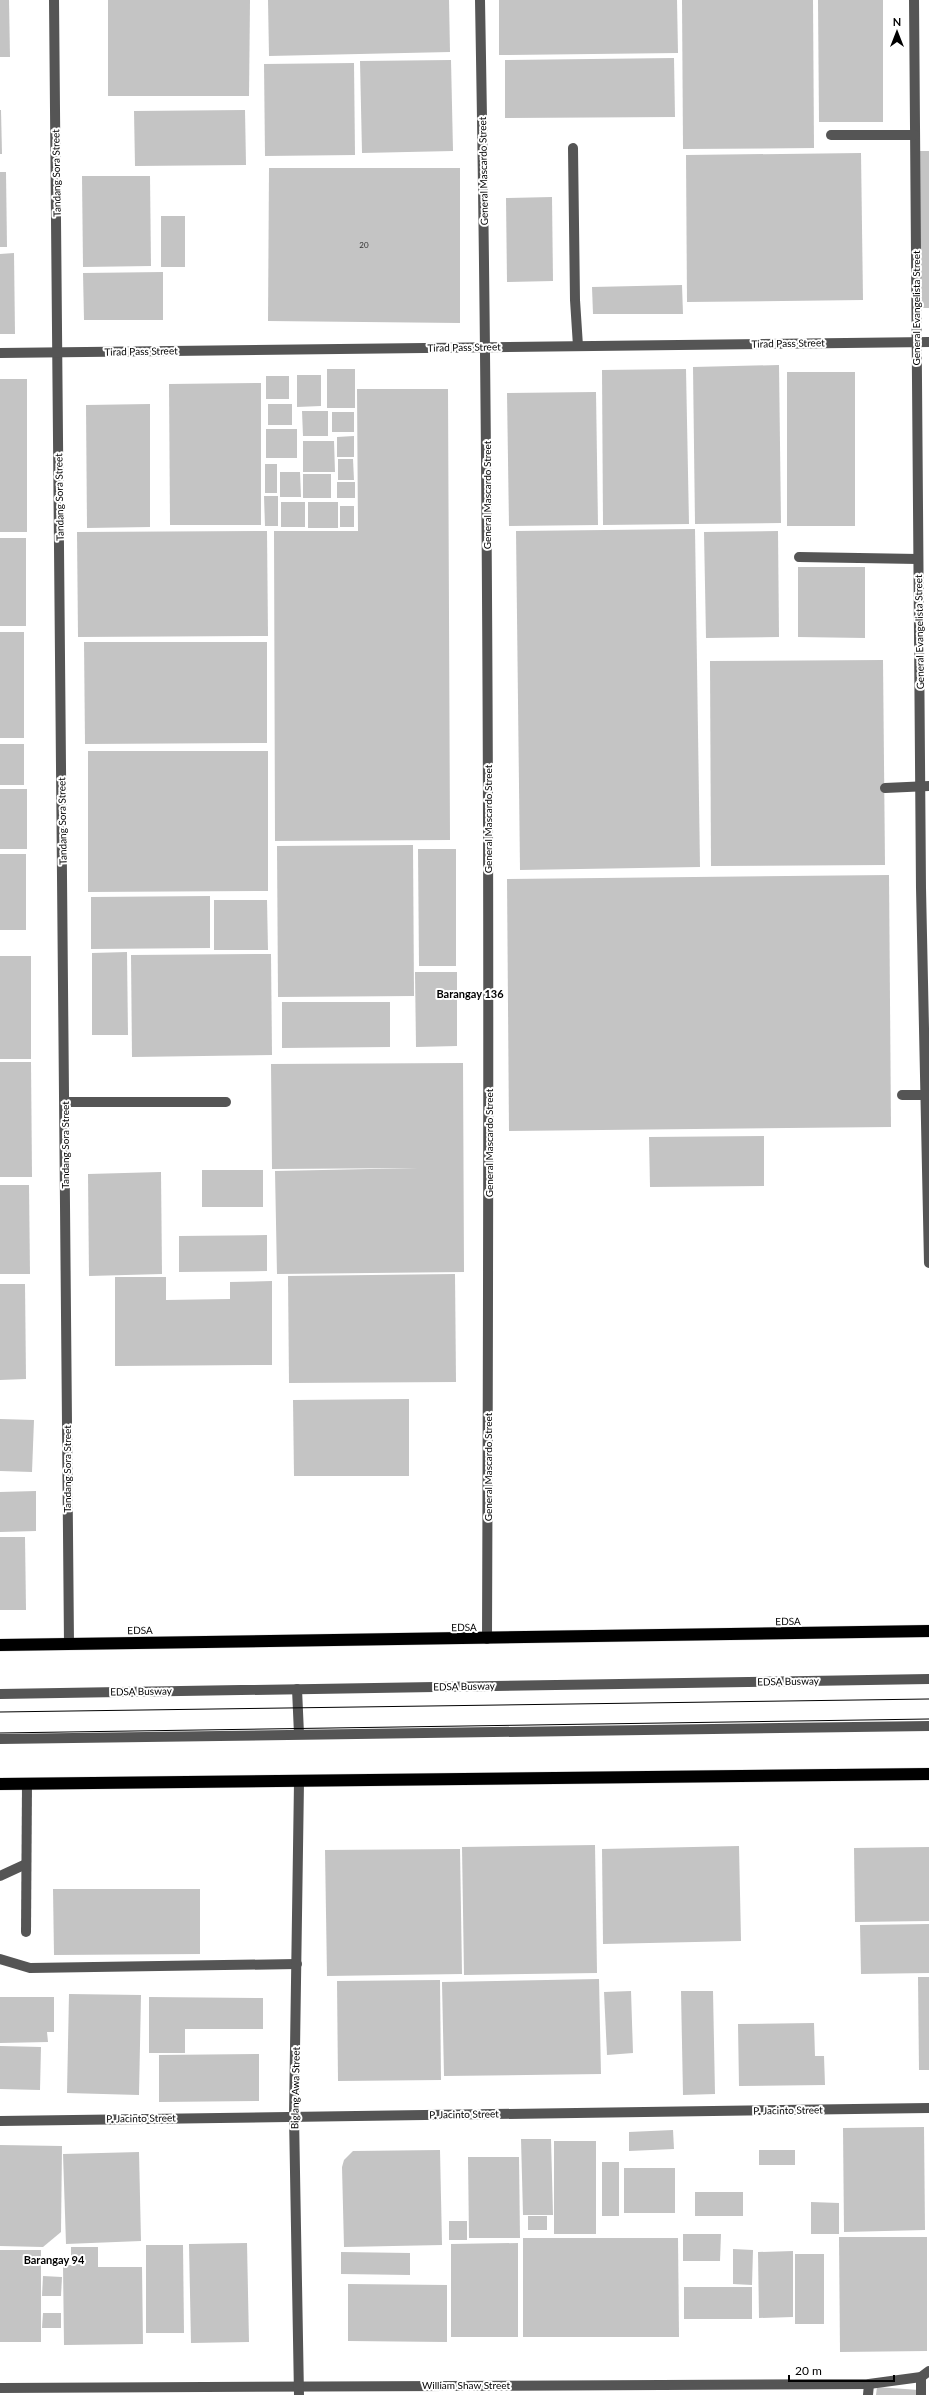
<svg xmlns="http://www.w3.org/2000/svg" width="929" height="2395" viewBox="0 0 929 2395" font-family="Lato,sans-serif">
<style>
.building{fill:#c4c4c4}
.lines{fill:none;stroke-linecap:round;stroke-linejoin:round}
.highway-casing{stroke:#dbdbdb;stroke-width:13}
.minor{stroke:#555;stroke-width:10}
.highway{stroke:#000;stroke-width:12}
.tram{stroke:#000;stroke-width:1}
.labels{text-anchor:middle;stroke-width:4;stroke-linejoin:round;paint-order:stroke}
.number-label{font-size:8px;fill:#313131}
.street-label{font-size:10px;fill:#000;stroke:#fff}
.neighbourhood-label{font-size:11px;font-weight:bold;fill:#000;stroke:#fff}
</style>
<rect width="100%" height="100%" fill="#fff"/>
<g class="building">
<polygon points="0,0 9,0 10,57 0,57"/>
<polygon points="108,0 250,0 249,96 108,96"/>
<polygon points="268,0 449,0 450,52 269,56"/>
<polygon points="499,0 677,0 678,53 499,55"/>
<polygon points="682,0 813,0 814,148 683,149"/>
<polygon points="818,0 883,0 883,122 819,122"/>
<polygon points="674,58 675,117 505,118 505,60"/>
<polygon points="451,60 453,151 362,153 360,61"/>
<polygon points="354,63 355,155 265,156 264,64"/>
<polygon points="0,110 1,110 2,154 0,154"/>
<polygon points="245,110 246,165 135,166 134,111"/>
<polygon points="918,151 929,151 929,308 921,308"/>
<polygon points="861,153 863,300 687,302 686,155"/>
<polygon points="269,168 460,168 460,323 268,321"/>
<polygon points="0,172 6,172 7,247 0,247"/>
<polygon points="82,176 150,176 151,266 83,267"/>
<polygon points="552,197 553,281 507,282 506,198"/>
<rect x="161" y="216" width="24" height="51"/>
<polygon points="14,253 15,334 0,334 0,254"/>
<polygon points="163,272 163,320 84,320 83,273"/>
<polygon points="682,285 683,314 593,314 592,287"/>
<polygon points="779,365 781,523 695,524 693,367"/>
<rect x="327" y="369" width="28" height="39"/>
<polygon points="686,369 689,524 603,525 602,370"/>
<rect x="787" y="372" width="68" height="154"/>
<polygon points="297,375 321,375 321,406 297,407"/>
<rect x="266" y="376" width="23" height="23"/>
<rect x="0" y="379" width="27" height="153"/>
<polygon points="261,383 261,525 170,525 169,384"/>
<polygon points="357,389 448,389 450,840 275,841 274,531 358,531"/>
<polygon points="596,392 598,525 509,526 507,393"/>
<polygon points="150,404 150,527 87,528 86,405"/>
<rect x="268" y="404" width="24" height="21"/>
<polygon points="302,411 328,411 328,436 303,436"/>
<rect x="332" y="412" width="22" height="20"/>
<rect x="266" y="429" width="31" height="29"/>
<polygon points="354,436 354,457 337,457 337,437"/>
<polygon points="303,441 334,441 335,472 303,472"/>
<polygon points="338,459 353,459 354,480 338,480"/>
<rect x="265" y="464" width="12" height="29"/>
<polygon points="280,472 300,472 301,497 280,497"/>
<rect x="303" y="474" width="28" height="24"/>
<rect x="337" y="482" width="18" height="16"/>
<polygon points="264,496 278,496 278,526 265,526"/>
<rect x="281" y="502" width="24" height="25"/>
<rect x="308" y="502" width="30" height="26"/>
<rect x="340" y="506" width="14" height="21"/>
<polygon points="695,529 700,867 520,870 516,531"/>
<polygon points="267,531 268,636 78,637 77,532"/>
<polygon points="778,531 779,637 706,638 704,532"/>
<rect x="0" y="538" width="26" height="88"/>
<polygon points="798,567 865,567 865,638 798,637"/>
<rect x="0" y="632" width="24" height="106"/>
<polygon points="84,642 267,642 267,743 85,744"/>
<polygon points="883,660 885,865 711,866 710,661"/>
<rect x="0" y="744" width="24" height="41"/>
<polygon points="88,751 268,751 268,891 88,892"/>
<rect x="0" y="789" width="27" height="60"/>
<polygon points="413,845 414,996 278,997 277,846"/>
<polygon points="418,849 456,849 456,966 419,966"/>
<rect x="0" y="854" width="26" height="76"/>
<polygon points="889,875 891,1127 509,1131 507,879"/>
<polygon points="210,896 210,948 91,949 91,897"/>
<polygon points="214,900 267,900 268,950 214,950"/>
<polygon points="127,952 128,1035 92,1035 92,953"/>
<polygon points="271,954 272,1055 132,1057 131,955"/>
<rect x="0" y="956" width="31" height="103"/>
<polygon points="415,972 457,972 457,1046 416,1047"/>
<polygon points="282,1002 390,1002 390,1047 282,1048"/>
<polygon points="0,1062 31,1062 32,1177 0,1177"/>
<polygon points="463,1063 464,1272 277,1274 275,1171 418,1168 272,1169 271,1064"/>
<polygon points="764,1136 764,1186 650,1187 649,1137"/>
<rect x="202" y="1170" width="61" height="37"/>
<polygon points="161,1172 162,1274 89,1276 88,1174"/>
<polygon points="0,1185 29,1185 30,1274 0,1274"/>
<polygon points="267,1235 267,1271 179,1272 179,1236"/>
<polygon points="455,1274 456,1382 289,1383 288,1276"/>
<polygon points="115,1277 166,1277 166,1300 230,1299 230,1282 272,1281 272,1365 115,1366"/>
<polygon points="0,1284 25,1284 26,1379 0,1380"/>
<polygon points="409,1399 409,1476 294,1476 293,1400"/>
<polygon points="0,1419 34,1420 32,1472 0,1471"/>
<polygon points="36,1491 36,1531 0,1532 0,1492"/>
<polygon points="0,1537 25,1537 26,1610 0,1610"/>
<polygon points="595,1845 597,1973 464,1975 462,1847"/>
<polygon points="739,1846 741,1941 603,1944 602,1849"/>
<polygon points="929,1847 929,1921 855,1922 854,1848"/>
<polygon points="460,1849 462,1974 327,1976 325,1850"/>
<polygon points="53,1889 200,1889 200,1954 54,1955"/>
<polygon points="929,1924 929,1973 861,1974 860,1925"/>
<polygon points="918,1977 929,1977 929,2070 919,2070"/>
<polygon points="599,1979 601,2074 444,2076 442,1982"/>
<polygon points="440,1980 441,2080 338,2081 337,1981"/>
<polygon points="631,1991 633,2053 607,2055 604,1992"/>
<polygon points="681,1991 713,1991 715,2094 683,2095"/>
<polygon points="69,1994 141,1995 139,2095 67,2093"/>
<polygon points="0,1997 54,1997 54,2032 47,2032 48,2042 0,2043"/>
<polygon points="149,1997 263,1998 263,2029 185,2029 185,2053 149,2053"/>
<polygon points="814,2023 815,2056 824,2056 825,2085 739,2086 738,2024"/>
<polygon points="0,2046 41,2047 40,2090 0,2089"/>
<polygon points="259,2054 259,2101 159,2102 159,2055"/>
<polygon points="924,2127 925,2230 844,2232 843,2128"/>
<polygon points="673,2130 674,2149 629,2151 629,2132"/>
<polygon points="521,2139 551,2139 553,2215 523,2215"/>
<rect x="554" y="2141" width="42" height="93"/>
<polygon points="0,2145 62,2146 61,2232 43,2247 0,2246"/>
<polygon points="440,2150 442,2245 344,2247 342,2167 344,2160 353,2151"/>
<rect x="759" y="2150" width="36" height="15"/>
<polygon points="139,2152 141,2241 66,2244 63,2154"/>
<polygon points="468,2157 519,2157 520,2238 469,2238"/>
<rect x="602" y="2162" width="17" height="54"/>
<rect x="624" y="2168" width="51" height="45"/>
<rect x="695" y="2192" width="48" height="24"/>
<polygon points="811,2202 839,2203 839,2234 811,2234"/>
<rect x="528" y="2216" width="19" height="14"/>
<rect x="449" y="2221" width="18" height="19"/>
<polygon points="683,2234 721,2234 720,2261 683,2261"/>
<polygon points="839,2237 927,2237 927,2351 840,2352"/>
<polygon points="523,2238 678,2238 679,2337 523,2337"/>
<polygon points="247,2243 249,2342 191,2343 189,2244"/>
<polygon points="518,2243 518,2337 451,2337 451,2244"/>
<polygon points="146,2245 183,2245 184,2333 146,2333"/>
<polygon points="71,2247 98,2247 98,2267 142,2267 143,2344 64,2345 63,2265 71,2265"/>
<polygon points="733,2249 753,2250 752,2285 733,2284"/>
<rect x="0" y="2250" width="41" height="92"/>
<polygon points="793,2251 793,2317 759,2318 758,2252"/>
<polygon points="341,2252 410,2253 410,2275 341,2274"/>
<rect x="795" y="2254" width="29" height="70"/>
<polygon points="43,2276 62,2277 61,2296 42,2296"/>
<polygon points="348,2284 447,2285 447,2342 348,2341"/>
<rect x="684" y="2287" width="68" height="32"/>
<polygon points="43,2313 61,2313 61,2328 42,2328"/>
<polygon points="877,2387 919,2390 919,2395 876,2395"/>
</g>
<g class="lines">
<defs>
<g id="highway">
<polyline points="0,1645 929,1631"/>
<polyline points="0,1784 929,1774"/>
</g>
</defs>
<use href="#highway" class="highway-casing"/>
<g class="minor">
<polyline points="54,0 69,1643"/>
<path d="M 480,0 C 490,546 489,1092 487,1639"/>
<polyline points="914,0 921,888 929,1263"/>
<polyline points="831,135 915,135"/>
<polyline points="573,148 575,300 578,346"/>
<polyline points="0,353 929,342"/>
<polyline points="799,557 918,559"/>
<polyline points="885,788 929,786"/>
<polyline points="902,1095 926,1095"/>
<polyline points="65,1102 226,1102"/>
<polyline points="297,1689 299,1734"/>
<polyline points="0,1694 929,1679"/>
<polyline points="0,1739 929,1726"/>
<polyline points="0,1876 26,1864"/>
<polyline points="26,1932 27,1784"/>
<polyline points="0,1959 30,1968 297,1964"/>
<polyline points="0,2121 929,2108"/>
<polyline points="0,2388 869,2384 921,2377 929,2371"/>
<polyline points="299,2395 294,2116 299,1782"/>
<polyline points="868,2395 869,2384"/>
<polyline points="921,2395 921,2377"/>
</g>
<use href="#highway" class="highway"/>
<g class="tram">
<polyline points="0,1712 929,1699"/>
<polyline points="0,1733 929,1719"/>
</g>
</g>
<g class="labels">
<g class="number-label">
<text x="364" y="248">20</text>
</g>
<g class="street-label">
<text transform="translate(483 171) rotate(-91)" y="4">General Mascardo Street</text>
<text transform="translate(56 173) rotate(-91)" y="4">Tandang Sora Street</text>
<text transform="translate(916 308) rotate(-90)" y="4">General Evangelista Street</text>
<text transform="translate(788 343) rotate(-1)" y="4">Tirad Pass Street</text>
<text transform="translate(464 347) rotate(-1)" y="4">Tirad Pass Street</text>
<text transform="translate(141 351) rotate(-1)" y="4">Tirad Pass Street</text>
<text transform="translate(487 495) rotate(-90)" y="4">General Mascardo Street</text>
<text transform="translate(59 497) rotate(-91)" y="4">Tandang Sora Street</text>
<text transform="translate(919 632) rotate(-91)" y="4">General Evangelista Street</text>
<text transform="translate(488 819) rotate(-90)" y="4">General Mascardo Street</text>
<text transform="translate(62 821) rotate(-91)" y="4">Tandang Sora Street</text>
<text transform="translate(489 1143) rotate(-90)" y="4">General Mascardo Street</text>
<text transform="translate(65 1145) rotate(-90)" y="4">Tandang Sora Street</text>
<text transform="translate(488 1467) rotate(-90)" y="4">General Mascardo Street</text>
<text transform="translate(67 1469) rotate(-90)" y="4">Tandang Sora Street</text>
<text transform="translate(788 1621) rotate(-1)" y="4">EDSA</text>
<text transform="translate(464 1627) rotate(-1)" y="4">EDSA</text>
<text transform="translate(140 1630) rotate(-1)" y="4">EDSA</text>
<text transform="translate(788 1681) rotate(-1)" y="4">EDSA Busway</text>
<text transform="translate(464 1686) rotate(-1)" y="4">EDSA Busway</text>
<text transform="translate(141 1691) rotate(-1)" y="4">EDSA Busway</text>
<text transform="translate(295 2088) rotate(-89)" y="4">Biglang Awa Street</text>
<text transform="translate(788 2110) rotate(-1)" y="4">P. Jacinto Street</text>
<text transform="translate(464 2114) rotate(-1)" y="4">P. Jacinto Street</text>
<text transform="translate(141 2118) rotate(-1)" y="4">P. Jacinto Street</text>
<text x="466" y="2389">William Shaw Street</text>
</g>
<g class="neighbourhood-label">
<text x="470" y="998">Barangay 136</text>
<text x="54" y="2264">Barangay 94</text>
</g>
</g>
<g transform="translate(897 32)" stroke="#ffffff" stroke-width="3" paint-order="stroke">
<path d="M0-3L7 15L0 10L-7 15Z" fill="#000000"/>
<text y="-6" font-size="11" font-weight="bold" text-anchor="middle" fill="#000000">N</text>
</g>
<path d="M789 2375v6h105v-6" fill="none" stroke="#000000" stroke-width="2"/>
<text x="795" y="2375" font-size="12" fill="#000000" stroke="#ffffff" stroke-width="3" paint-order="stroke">20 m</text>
</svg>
